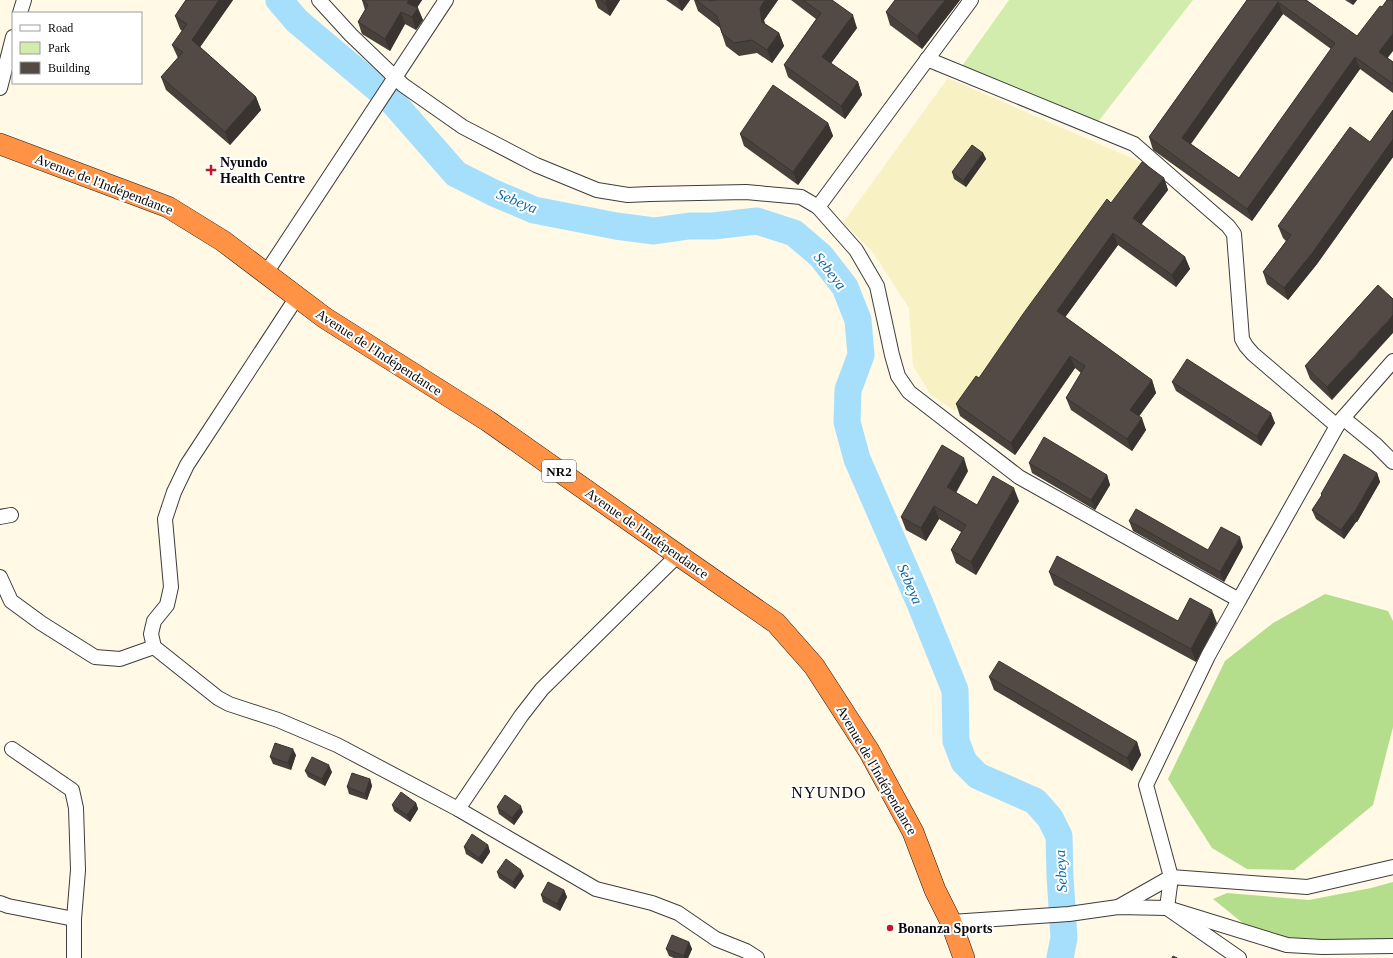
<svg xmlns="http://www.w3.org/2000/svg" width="1393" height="958" viewBox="0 0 1393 958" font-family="'Times New Roman',serif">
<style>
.farmland{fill:#f7f1c4}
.green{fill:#d1ecad}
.forest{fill:#b4de8b}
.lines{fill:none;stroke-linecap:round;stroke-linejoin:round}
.river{stroke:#a6dffc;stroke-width:27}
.minor-casing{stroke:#3d3d3d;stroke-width:16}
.highway-casing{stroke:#1b1b1b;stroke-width:22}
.minor{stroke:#fff;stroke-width:14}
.highway{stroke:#ff9244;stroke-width:21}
.wall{fill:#47403b;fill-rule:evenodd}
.shaded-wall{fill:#3a3430}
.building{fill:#534a45;stroke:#3a3430;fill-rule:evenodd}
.poi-dot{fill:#c41727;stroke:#fff;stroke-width:1.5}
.labels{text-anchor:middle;stroke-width:4;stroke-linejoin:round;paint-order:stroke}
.shield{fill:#fff;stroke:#545454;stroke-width:1}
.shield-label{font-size:13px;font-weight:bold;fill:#0a0a0a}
.poi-label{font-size:14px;font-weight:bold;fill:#0a0a0a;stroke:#fff;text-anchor:start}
.street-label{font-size:14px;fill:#0a0a0a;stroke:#fff}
.water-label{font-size:15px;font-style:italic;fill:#0a68a4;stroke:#fff}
.quarter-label{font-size:16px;letter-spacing:1px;fill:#0a0a0a;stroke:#fff}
</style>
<rect width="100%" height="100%" fill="#fff9e6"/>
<polygon class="farmland" points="948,78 1143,163 955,411 931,395 913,366 909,308 872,251 843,223"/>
<polygon class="green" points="1009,0 1193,0 1097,123 962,66"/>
<g class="forest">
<polygon points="1325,594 1388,611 1393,621 1393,727 1373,805 1294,870 1247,869 1212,848 1168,779 1225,661 1273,623"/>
<polygon points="1393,882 1393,943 1294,940 1244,924 1213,899 1227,893 1309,900 1371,888"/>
</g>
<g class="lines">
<polyline class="river" points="279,0 297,21 392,101 456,174 494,193 534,210 616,226 654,231 689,226 713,226 757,221 794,233 821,256 845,287 858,320 861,355 848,390 847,422 857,459 919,601 955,690 956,741 964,762 978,776 1035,801 1050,818 1059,836 1060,876 1064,938 1060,958"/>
<defs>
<g id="minor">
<polyline points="319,0 351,35 403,85 463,127 536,165 597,190 628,195 650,194 746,192 801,197 818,207"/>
<polyline points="971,0 818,207 856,250 877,286 892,355 898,376 909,392 1019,477 1239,600 1337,426 1343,418 1393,361"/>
<polyline points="20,13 24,0"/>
<polyline points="927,59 1134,144 1228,226 1234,234 1242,339 1246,346 1253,354 1337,426"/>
<polyline points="0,88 13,37"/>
<polyline points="266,273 446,0"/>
<polyline points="297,297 187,465 174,492 165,519 171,587 167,605 154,621 151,634 154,647 218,698 229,704 278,720 337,745 458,809 596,889 652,903 678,913 716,939 746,951 757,958"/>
<polyline points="1343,418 1376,445 1393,462"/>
<polyline points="0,517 11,515"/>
<polyline points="0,577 11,601 41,623 95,657 120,659 154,647"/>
<polyline points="12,749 72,790 76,808 78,870 74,919 74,958"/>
<polyline points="458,809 521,716 542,689 678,555"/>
<polyline points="0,903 8,906 74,919"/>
<polyline points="1118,907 1171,877 1146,785 1208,656 1239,600"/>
<polyline points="951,922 1069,914 1118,907 1167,908 1287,945 1322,947 1393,946"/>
<polyline points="1239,958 1167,908 1171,877 1307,887 1393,867"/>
</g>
<polyline id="highway" points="0,144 168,207 223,241 325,318 488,421 678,555 776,623 814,666 869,751 913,832 935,890 951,922 964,958"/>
</defs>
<use href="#minor" class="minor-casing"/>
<use href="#highway" class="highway-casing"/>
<use href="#minor" class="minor"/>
<use href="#highway" class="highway"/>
</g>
<g class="wall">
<polygon points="186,0 233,0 200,47 256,97 261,110 230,145 166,90 161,77 178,58 172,45 182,31 180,29 175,16"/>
<polygon points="362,0 422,0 417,7 423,20 416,30 405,24 390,51 362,34 358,22 365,10"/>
<polygon points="595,0 620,0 610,16 598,8"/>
<polygon points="666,0 690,0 682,11"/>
<polygon points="694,0 778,0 764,20 765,24 779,33 784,46 772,63 757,53 739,56 726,46 720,28 698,11"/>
<polygon points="791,0 832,0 857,28 831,63 858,82 862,95 845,119 788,77 784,65 816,19"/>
<polygon points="960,0 922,49 890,25 886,12"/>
<path d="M 1247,0 L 1306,0 L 1357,36 L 1382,7 L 1388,58 L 1393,62 L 1393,93 L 1360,69 L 1252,221 L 1153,150 L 1149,137 ZM 1283,14 L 1331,49 L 1239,178 L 1191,144 Z"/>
<polygon points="1345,0 1357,0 1353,5"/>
<polygon points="1393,110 1393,157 1317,264 1288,300 1267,284 1263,272 1286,241 1283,238 1278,226 1370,142"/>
<polygon points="828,123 833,136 798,185 744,146 740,134"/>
<polygon points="983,153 986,159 966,187 954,179 952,172"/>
<polygon points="1164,178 1168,190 1141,225 1185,257 1190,269 1176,287 1118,245 1065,317 1152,380 1156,393 1139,416 1146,430 1132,451 1071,410 1066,398 1081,373 1075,368 1015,455 960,416 956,404 979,378 1111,203"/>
<polygon points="1378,285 1332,400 1310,379 1305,366"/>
<polygon points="1172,382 1275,423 1261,446 1176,391"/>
<polygon points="1029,463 1107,475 1110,485 1095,510 1032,473"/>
<polygon points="968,471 956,493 977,505 1019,501 976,575 956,563 951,550 961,532 939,519 926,541 906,530 901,517"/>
<polygon points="1377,473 1380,482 1357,522 1356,522 1344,539 1316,519 1312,510 1321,496 1321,494"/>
<polygon points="1129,521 1208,550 1243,547 1224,582 1133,531"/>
<polygon points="1049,572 1178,621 1217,623 1196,662 1054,585"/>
<polygon points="989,677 1137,742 1141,755 1132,771 994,690"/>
<polygon points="296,755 291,770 273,764 270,757"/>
<polygon points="305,771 332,772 325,786 308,777"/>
<polygon points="370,779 372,786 367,800 349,794 347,787"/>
<polygon points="416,803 418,809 410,822 394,811 392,805"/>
<polygon points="497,807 523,812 514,825 499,814"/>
<polygon points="488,845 490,852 482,864 466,854 464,847"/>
<polygon points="497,872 524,876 515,889 499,878"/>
<polygon points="564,890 567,897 560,911 543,902 541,895"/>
<polygon points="689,942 692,949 688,958 674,958 669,956 666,949"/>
</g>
<g class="shaded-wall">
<polygon points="219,0 233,0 196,53 192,40"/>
<polygon points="409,0 422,0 412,16 407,3"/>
<polygon points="607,0 620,0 610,16 605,3"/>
<polygon points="678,0 690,0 682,11"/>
<polygon points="765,0 778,0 764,20 767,35 762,22 760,8"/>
<polygon points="945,0 960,0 922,49 917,36"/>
<polygon points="1351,0 1357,0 1353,5"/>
<polygon points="1278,2 1283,14 1186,150 1182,138"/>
<polygon points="418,8 423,20 416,30 412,17"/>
<polygon points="401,12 405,24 390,51 385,39"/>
<polygon points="853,15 857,28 827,69 822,57"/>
<polygon points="779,33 784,46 772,63 767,50"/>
<polygon points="1393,33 1393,51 1383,64 1379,52"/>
<polygon points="1355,57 1360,69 1252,221 1247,209"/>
<polygon points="858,82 862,95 845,119 841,106"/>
<polygon points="256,97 261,110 230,145 225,132"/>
<polygon points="828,123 833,136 798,185 793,172"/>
<polygon points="1393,139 1393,157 1317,264 1288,300 1284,288"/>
<polygon points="983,153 986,159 966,187 963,181"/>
<polygon points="1164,178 1168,190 1137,230 1133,218"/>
<polygon points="1113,233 1118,245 1061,323 1057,311"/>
<polygon points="1185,257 1190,269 1176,287 1172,275"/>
<polygon points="1393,315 1393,333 1332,400 1327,387"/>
<polygon points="1070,356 1075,368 1015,455 1011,443"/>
<polygon points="1152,380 1156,393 1135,422 1130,410"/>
<polygon points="1271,413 1275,423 1261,446 1257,436"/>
<polygon points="1142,418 1146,430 1132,451 1127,439"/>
<polygon points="964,458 968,471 951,500 947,487"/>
<polygon points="1377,473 1380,482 1357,522 1354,513"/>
<polygon points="1107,475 1110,485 1095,510 1091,500"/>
<polygon points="1014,488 1019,501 976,575 971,562"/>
<polygon points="934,506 939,519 926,541 921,528"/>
<polygon points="1353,513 1356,522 1344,539 1341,530"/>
<polygon points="1240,537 1243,547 1224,582 1220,572"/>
<polygon points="1212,610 1217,623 1196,662 1191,649"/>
<polygon points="1137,742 1141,755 1132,771 1127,758"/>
<polygon points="293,749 296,755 291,770 288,763"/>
<polygon points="329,765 332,772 325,786 322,779"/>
<polygon points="370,779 372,786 367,800 365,794"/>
<polygon points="416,803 418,809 410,822 407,815"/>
<polygon points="521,806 523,812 514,825 512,818"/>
<polygon points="488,845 490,852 482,864 479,858"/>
<polygon points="521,870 524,876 515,889 513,882"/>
<polygon points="564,890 567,897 560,911 557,904"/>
<polygon points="689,942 692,949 688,958 684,958 684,956"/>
</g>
<g class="building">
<polygon points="186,0 219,0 192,40 256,97 225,132 161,77 183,52 172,45 187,24 175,16"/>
<polygon points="362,0 409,0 407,3 418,8 412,17 401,12 385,39 358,22 368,5"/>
<polygon points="601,0 607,0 605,3"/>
<polygon points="696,0 709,0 709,1 716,0 765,0 760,8 762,22 779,33 767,50 752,40 734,43 722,33 717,16"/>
<polygon points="803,0 832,0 853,15 822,57 858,82 841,106 784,65 821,13"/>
<polygon points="895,0 945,0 917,36 886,12"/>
<path d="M 1247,0 L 1306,0 L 1357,36 L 1380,6 L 1382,7 L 1387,0 L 1393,0 L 1393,33 L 1379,52 L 1393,62 L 1393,84 L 1355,57 L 1247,209 L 1149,137 ZM 1278,2 L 1335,43 L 1239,178 L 1182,138 Z"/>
<polygon points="773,85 828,123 793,172 740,134"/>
<polygon points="1393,110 1393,139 1313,252 1284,288 1263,272 1291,235 1278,226 1350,127 1370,142"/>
<polygon points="972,145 983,153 963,181 952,172"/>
<polygon points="1142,162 1164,178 1133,218 1185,257 1172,275 1113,233 1057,311 1152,380 1130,410 1142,418 1127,439 1066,398 1085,366 1070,356 1011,443 956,404 976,376 979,378 1023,314 1107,199 1111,203"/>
<polygon points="1378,285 1393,299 1393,315 1327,387 1305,366"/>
<polygon points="1187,359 1271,413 1257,436 1172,382"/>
<polygon points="1044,437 1107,475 1091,500 1029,463"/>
<polygon points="942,445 964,458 947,487 977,505 993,476 1014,488 971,562 951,550 966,525 934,506 921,528 901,517"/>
<polygon points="1344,454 1377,473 1354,513 1353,513 1341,530 1312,510 1322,495 1321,494"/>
<polygon points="1136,509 1208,550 1221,527 1240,537 1220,572 1129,521"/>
<polygon points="1057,556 1178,621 1190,598 1212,610 1191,649 1049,572"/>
<polygon points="999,661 1137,742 1127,758 989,677"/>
<polygon points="275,743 293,749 288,763 270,757"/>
<polygon points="312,757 329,765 322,779 305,771"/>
<polygon points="352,773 370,779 365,794 347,787"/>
<polygon points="401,792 416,803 407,815 392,805"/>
<polygon points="505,795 521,806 512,818 497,807"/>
<polygon points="472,834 488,845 479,858 464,847"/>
<polygon points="506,859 521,870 513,882 497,872"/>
<polygon points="548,882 564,890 557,904 541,895"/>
<polygon points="672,935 689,942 684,956 666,949"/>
<polygon points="1173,956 1177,958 1172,958"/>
</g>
<g class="poi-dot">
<path d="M209 164h4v4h4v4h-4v4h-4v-4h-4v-4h4z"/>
<circle cx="890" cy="928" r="4"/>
</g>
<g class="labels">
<rect class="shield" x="542" y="460" width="34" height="22" rx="3"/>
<g class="shield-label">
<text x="559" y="476">NR2</text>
</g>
<g class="poi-label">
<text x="220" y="167">Nyundo<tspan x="220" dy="16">Health Centre</tspan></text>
<text x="898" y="933">Bonanza Sports</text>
</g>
<g class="street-label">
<text transform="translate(104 184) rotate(21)" y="5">Avenue de l'Indépendance</text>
<text transform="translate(379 352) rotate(33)" y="5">Avenue de l'Indépendance</text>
<text transform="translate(647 533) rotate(35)" y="5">Avenue de l'Indépendance</text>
<text transform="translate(877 770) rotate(60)" y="5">Avenue de l'Indépendance</text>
</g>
<g class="water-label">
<text transform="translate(517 201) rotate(22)" y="5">Sebeya</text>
<text transform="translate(830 271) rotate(52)" y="5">Sebeya</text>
<text transform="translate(910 584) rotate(67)" y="5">Sebeya</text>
<text transform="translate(1061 871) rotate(-93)" y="5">Sebeya</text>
</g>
<g class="quarter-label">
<text x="829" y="798">NYUNDO</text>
</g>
</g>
<rect x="12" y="12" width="130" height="72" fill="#ffffff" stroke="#9d9d9d"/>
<rect x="20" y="25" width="20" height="6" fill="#ffffff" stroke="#9d9d9d"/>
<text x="48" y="32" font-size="12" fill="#0a0a0a">Road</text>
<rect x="20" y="42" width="20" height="12" fill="#d1ecad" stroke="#9d9d9d"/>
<text x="48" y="52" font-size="12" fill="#0a0a0a">Park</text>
<rect x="20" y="62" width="20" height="12" fill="#534a45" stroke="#9d9d9d"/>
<text x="48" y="72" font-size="12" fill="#0a0a0a">Building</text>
</svg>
